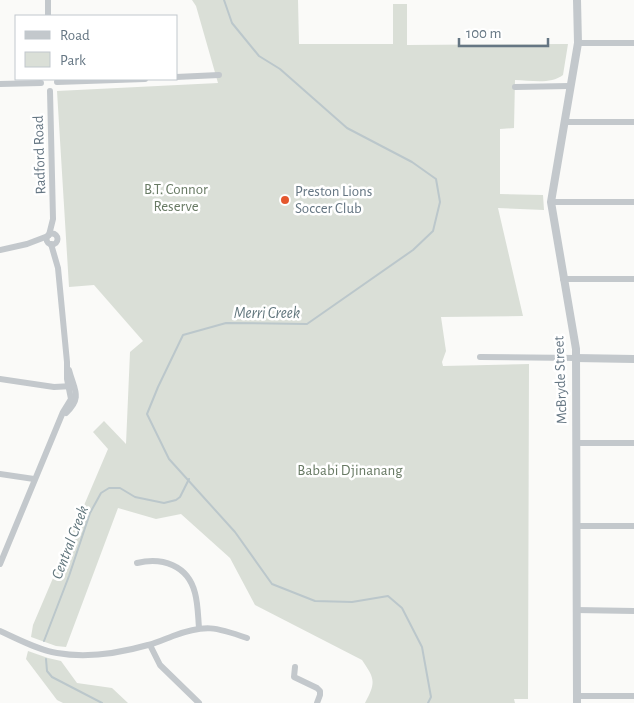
<svg xmlns="http://www.w3.org/2000/svg" width="634" height="703" viewBox="0 0 634 703" font-family="'Alegreya Sans',sans-serif">
<style>
.green{fill:#dadfd7}
.lines{fill:none;stroke-linecap:round;stroke-linejoin:round}
.stream{stroke:#bbc7cb;stroke-width:2}
.minor{stroke:#c3c8cc;stroke-width:6}
.tertiary{stroke:#c3c8cc;stroke-width:8}
.poi-dot{fill:#e4572e;stroke:#fff;stroke-width:2}
.labels{text-anchor:middle;stroke-width:5;stroke-linejoin:round;paint-order:stroke}
.street-label{font-size:15px;fill:#657683;stroke:#fff}
.park-label{font-size:15px;fill:#687a64;stroke:#fff}
.poi-label{font-size:15px;fill:#657683;stroke:#fff;text-anchor:start}
.water-label{font-size:16px;font-style:italic;fill:#60757c;stroke:#fff}
</style>
<rect width="100%" height="100%" fill="#fafaf8"/>
<g class="green">
<path d="M 192,0 L 298,0 L 299,44 L 393,44 L 393,4 L 407,4 L 407,45 L 568,44 L 563,75 C 550,85 530,80 515,80 L 514,128 L 500,129 L 500,194 L 543,195 L 544,210 L 498,208 L 523,316 L 441,317 L 446,351 L 442,362 L 443,366 L 529,364 L 528,699 L 514,699 L 515,703 L 365,703 C 376,682 375,679 362,660 L 255,605 L 230,558 L 181,514 L 156,519 L 118,508 L 66,647 L 56,646 L 31,637 L 33,625 L 108,449 L 93,432 L 104,421 L 126,444 L 130,352 L 143,341 L 94,285 L 69,287 L 57,91 L 218,83 L 196,6 Z"/>
<polygon points="28,651 48,658 61,661 77,683 112,688 128,703 63,703 57,700 26,659"/>
</g>
<g class="lines">
<g class="stream">
<polyline points="224,0 232,23 259,56 280,69 347,128 412,162 436,179 440,202 433,231 413,250 307,324 226,323 183,335 158,387 147,414 169,459 235,532 272,584 315,601 352,602 388,596 402,608 422,647 431,697 428,703"/>
<polyline points="44,641 69,576 90,513 101,493 109,488 120,488 135,497 164,503 176,500 180,497 189,479"/>
<polyline points="46,659 47,671 52,677 102,703"/>
</g>
<g class="minor">
<polyline points="48,0 48,16"/>
<polyline points="578,43 634,43"/>
<polyline points="176,77 219,75"/>
<polyline points="57,82 145,79"/>
<polyline points="0,84 41,83"/>
<polyline points="515,87 569,86"/>
<polyline points="564,122 634,122"/>
<polyline points="551,202 634,202"/>
<circle cx="52" cy="239" r="5.5"/>
<polyline points="49,235 53,219 50,91"/>
<polyline points="0,250 27,244 48,236"/>
<polyline points="563,279 634,279"/>
<polyline points="480,357 576,358"/>
<polyline points="0,379 54,387 73,386"/>
<path d="M 66,413 C 83,397 74,390 69,370"/>
<polyline points="576,443 634,443"/>
<polyline points="0,474 34,479"/>
<polyline points="576,526 634,526"/>
<path d="M 137,563 C 162,557 188,565 195,593 C 198,604 198,616 199,628"/>
<polyline points="0,564 63,412 71,399 67,379 67,362 58,268 51,244"/>
<polyline points="576,610 634,611"/>
<path d="M 0,631 C 18,639 38,650 57,653 C 86,658 120,653 148,645 C 157,643 165,639 173,636 C 205,624 216,627 247,638"/>
<polyline points="150,645 160,665 199,703"/>
<polyline points="295,667 294,677 317,688 320,691 320,695 317,703"/>
<polyline points="577,696 634,696"/>
</g>
<g class="tertiary">
<polyline points="576,358 634,359"/>
<polyline points="577,703 576,349 551,202 578,43 577,0"/>
</g>
</g>
<circle class="poi-dot" cx="285" cy="200" r="5"/>
<g class="labels">
<g class="street-label">
<text transform="translate(39 155) rotate(-92)" y="5">Radford Road</text>
<text transform="translate(560 380) rotate(-92)" y="5">McBryde Street</text>
</g>
<g class="park-label">
<text x="176" y="194">B.T. Connor<tspan x="176" dy="17">Reserve</tspan></text>
<text x="350" y="475">Bababi Djinanang</text>
</g>
<g class="poi-label">
<text x="295" y="196">Preston Lions<tspan x="295" dy="17">Soccer Club</tspan></text>
</g>
<g class="water-label">
<text x="267" y="318">Merri Creek</text>
<text transform="translate(69 542) rotate(-69)" y="6">Central Creek</text>
</g>
</g>
<rect x="15" y="15" width="162" height="65" fill="#ffffff" stroke="#c1c8cd"/>
<rect x="25" y="31" width="25" height="8" fill="#c3c8cc" stroke="#c1c8cd"/>
<text x="60" y="40" font-size="15" fill="#657683">Road</text>
<rect x="25" y="52" width="25" height="15" fill="#dadfd7" stroke="#c1c8cd"/>
<text x="60" y="65" font-size="15" fill="#657683">Park</text>
<path d="M459 38v8h89v-8" fill="none" stroke="#657683" stroke-width="2.5"/>
<text x="466" y="38" font-size="15" fill="#657683" stroke="#ffffff" stroke-width="4" paint-order="stroke">100 m</text>
</svg>
